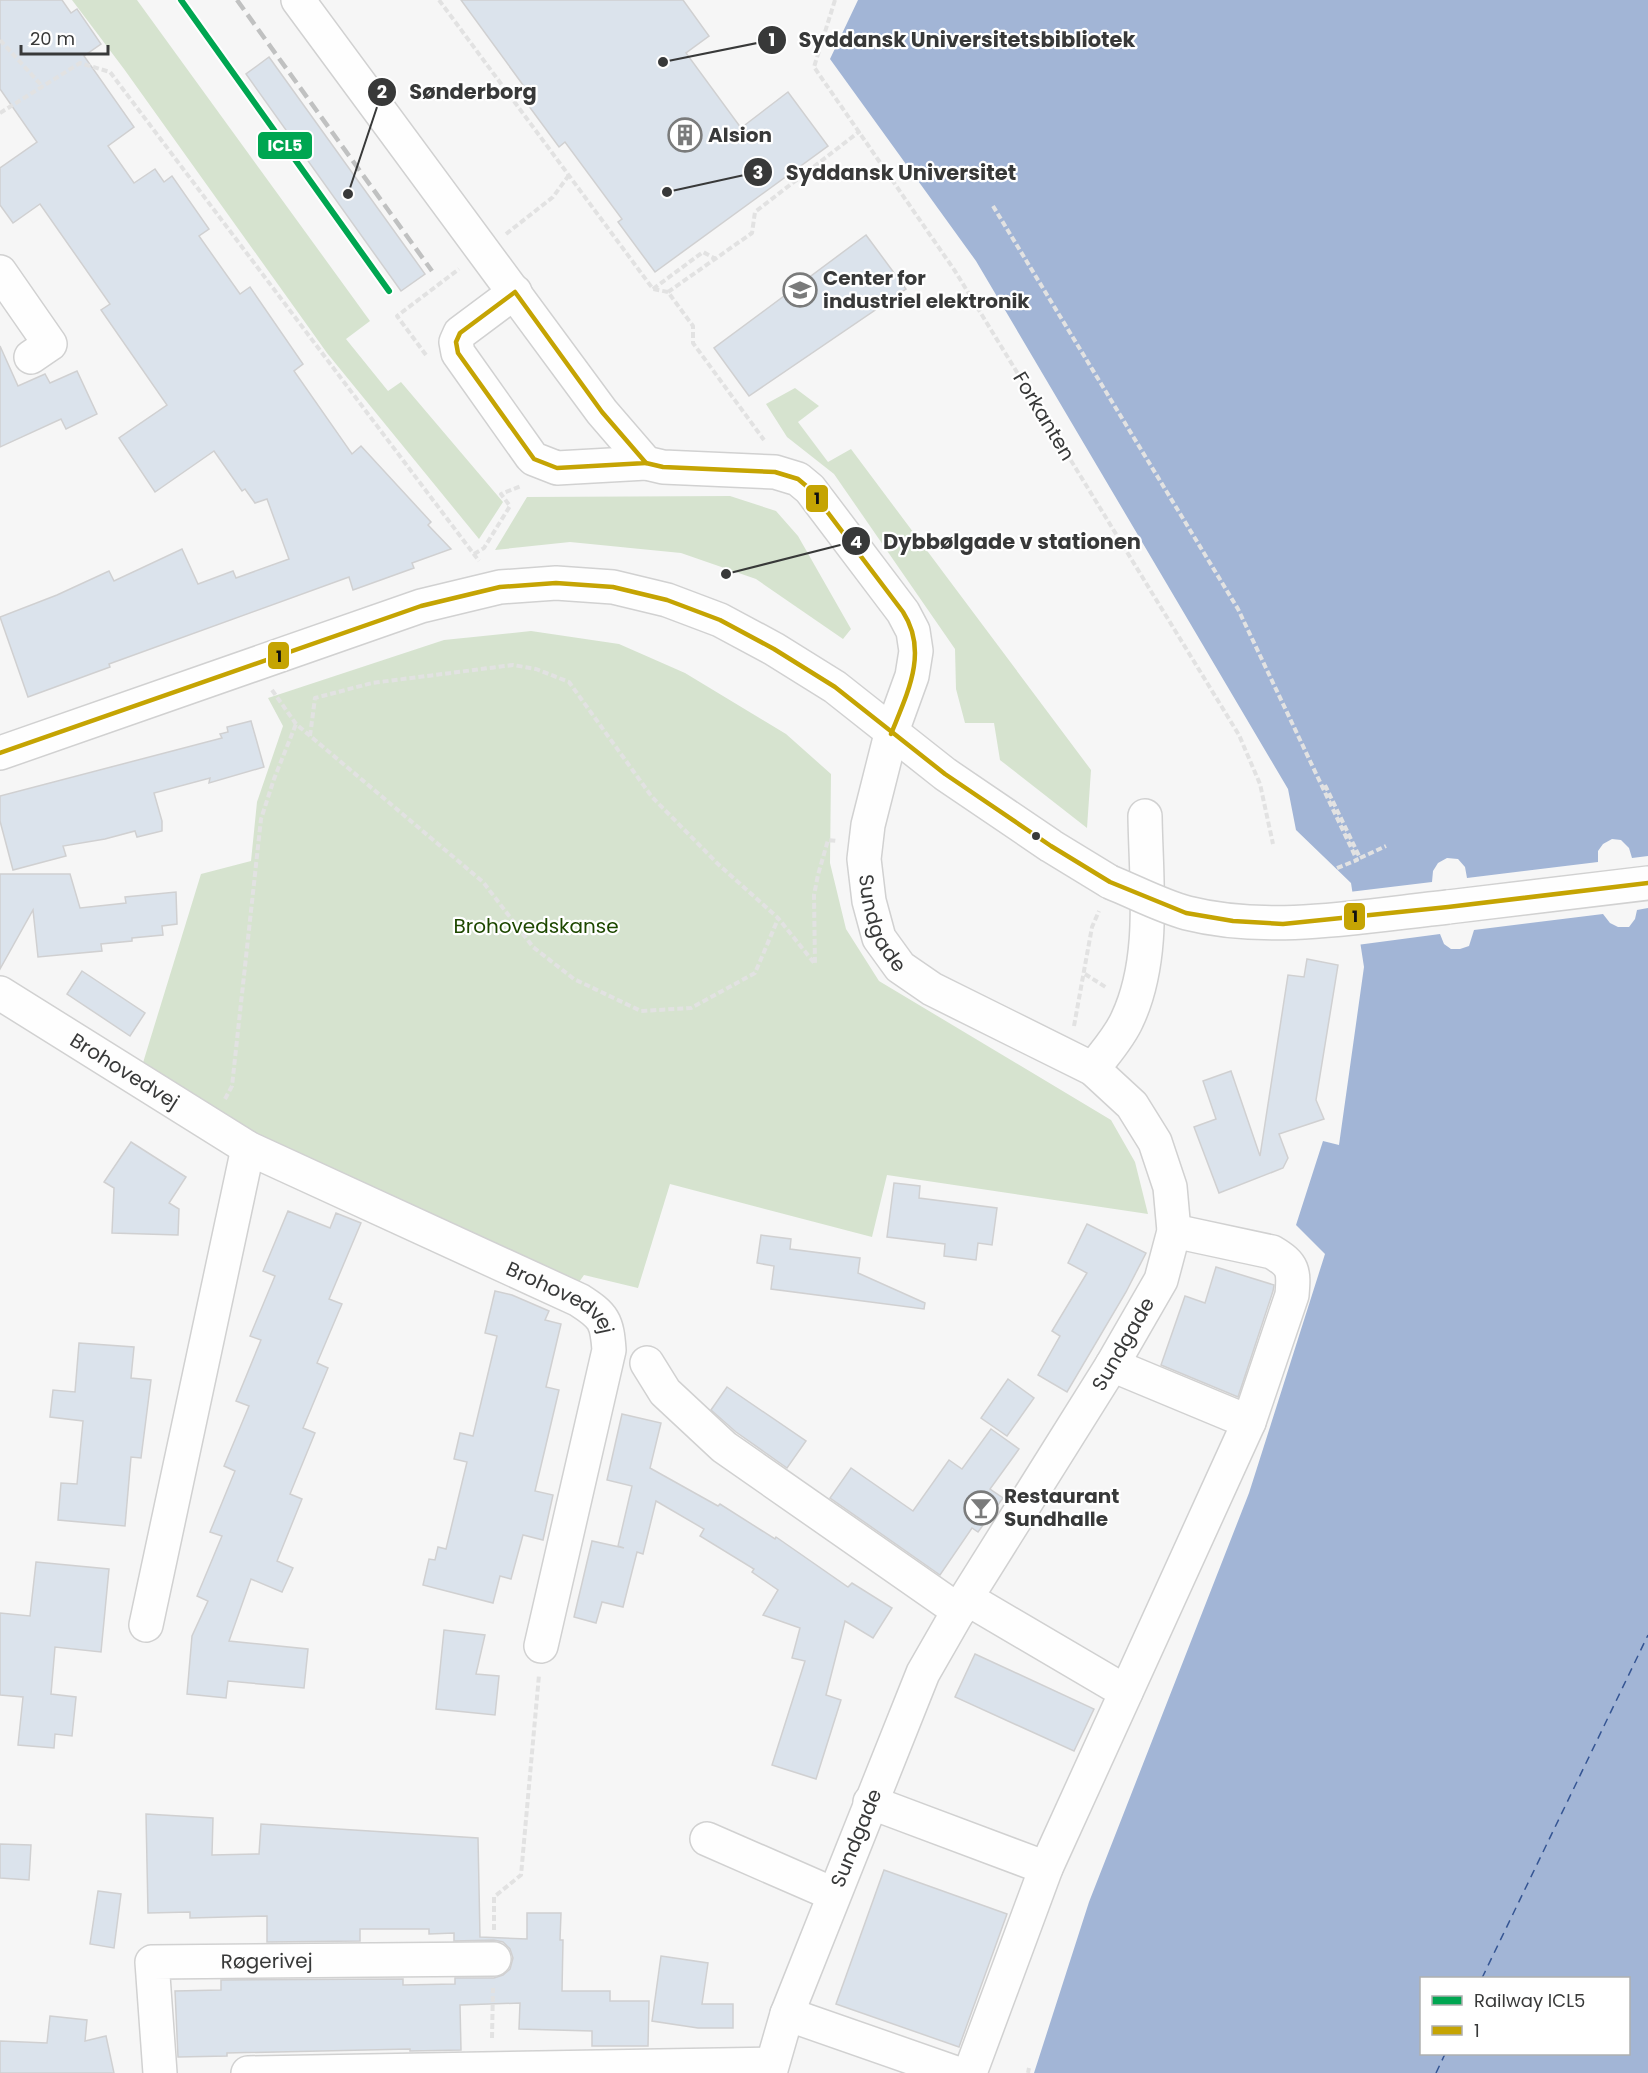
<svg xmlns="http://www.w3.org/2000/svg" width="1648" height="2073" viewBox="0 0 1648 2073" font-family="Poppins,sans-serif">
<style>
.green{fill:#d6e3cf}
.water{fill:#a2b5d6;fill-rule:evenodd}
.pier{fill:#f6f6f6}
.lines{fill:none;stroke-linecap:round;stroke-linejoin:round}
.ferry{stroke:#355593;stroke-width:1.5;stroke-dasharray:8 6;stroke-linecap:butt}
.building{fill:#dbe3ec;stroke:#d0d0d1;stroke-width:1.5}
.minor-casing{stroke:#d1d1d1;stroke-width:36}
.path{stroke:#e2e2e2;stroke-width:4;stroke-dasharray:6 3;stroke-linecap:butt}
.minor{stroke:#fefefe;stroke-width:33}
.rail{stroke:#c0c1c1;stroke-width:4.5;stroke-dasharray:12 6;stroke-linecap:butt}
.minor-bridge-casing{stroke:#d1d1d1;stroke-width:36;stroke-linecap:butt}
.minor-bridge{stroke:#fefefe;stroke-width:33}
.bus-1-casing{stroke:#fff;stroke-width:9}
.bus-1{stroke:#c5a403;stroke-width:4.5}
.rail-1-casing{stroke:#fff;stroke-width:10}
.rail-1{stroke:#00a651;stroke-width:6}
.bus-dot{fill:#383939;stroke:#fff;stroke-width:2}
.labels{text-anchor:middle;stroke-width:4.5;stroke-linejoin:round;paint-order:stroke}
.poi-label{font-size:20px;font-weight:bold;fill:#383939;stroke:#fff;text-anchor:start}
.street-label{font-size:20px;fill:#383939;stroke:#fff}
.park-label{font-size:20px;fill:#1e4800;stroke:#fff}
.leader{fill:none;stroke:#383939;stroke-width:2}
.callout-dot{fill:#383939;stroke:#fff;stroke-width:2}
.mark-label{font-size:18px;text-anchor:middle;font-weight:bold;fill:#fff}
.callout-label{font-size:21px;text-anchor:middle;font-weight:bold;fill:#383939;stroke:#fff;stroke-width:4.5;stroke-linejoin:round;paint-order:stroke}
.line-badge{stroke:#fff;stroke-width:2}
.badge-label{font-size:16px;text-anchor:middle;font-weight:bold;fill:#fff}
.pale-badge-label{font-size:16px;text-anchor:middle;font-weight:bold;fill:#111}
</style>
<rect width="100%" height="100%" fill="#f6f6f6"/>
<g class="green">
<polygon points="72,0 137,0 370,321 346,339 388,391 401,382 503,502 479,539 327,353 124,69"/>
<polygon points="795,388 819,406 798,422 828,462 851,449 1091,770 1087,828 1000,760 994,723 965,723 956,689 955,649 834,474 787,437 766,404"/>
<polygon points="730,496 776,511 798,536 851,629 843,639 756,579 681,553 570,542 495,550 527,497"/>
<polygon points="531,631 619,644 685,673 786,734 831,774 830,863 846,929 879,981 1111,1120 1135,1162 1148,1214 887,1175 872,1237 670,1184 638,1288 584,1275 577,1285 247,1131 142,1066 201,874 251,861 257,802 283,726 268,698 444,640"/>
</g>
<path class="water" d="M 858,0 L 1648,0 L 1648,2073 L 1034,2073 L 1089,1902 L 1249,1493 L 1325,1254 L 1296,1225 L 1323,1141 L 1339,1145 L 1364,967 L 1351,883 L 1296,830 L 1288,789 L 976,261 L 830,59 ZM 1422,1978 L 1628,1978 L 1628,2054 L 1422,2054 Z"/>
<polygon class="pier" points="1612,839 1621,840 1629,848 1632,858 1648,856 1648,908 1637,910 1635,919 1629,927 1618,927 1610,923 1603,914 1474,930 1469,946 1460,949 1451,949 1444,944 1440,934 1357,945 1349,892 1432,882 1433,871 1438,863 1447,858 1458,859 1465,867 1467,878 1598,862 1598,851 1603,844"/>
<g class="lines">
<g class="ferry">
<polyline points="1482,1978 1648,1635"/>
<polyline points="1436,2073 1445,2054"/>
</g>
</g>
<g class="building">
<polygon points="0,0 62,0 71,13 77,9 101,44 84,56 134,127 108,146 134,183 155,169 164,182 172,176 209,229 199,236 240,294 250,287 303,364 294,371 352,454 361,446 431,522 428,525 451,549 412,563 414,568 353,590 349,577 109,664 110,667 28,697 0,617 57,595 109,571 114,581 182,549 198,584 233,571 236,578 289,559 267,499 255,503 245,489 242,491 214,451 155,492 119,438 167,405 101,310 110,304 40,204 13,223 0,205 0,168 37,142 0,89"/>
<polygon points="461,0 683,0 709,36 686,53 741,128 788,92 828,146 655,272 618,222 622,219 565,142 559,147 520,94 526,89"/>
<polygon points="269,57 425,274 401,291 246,74"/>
<polygon points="866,235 906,289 749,396 714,348"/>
<polygon points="0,346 18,386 45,374 50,383 77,371 97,414 66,429 61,419 0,447"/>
<polygon points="251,721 264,767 209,783 210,778 154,793 162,821 162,831 137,837 135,831 105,839 63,846 66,856 13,870 0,821 0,796 222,738 220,734 228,732 227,727"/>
<polygon points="0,874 70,874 80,908 126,903 125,897 176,892 177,924 162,926 163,935 132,938 132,941 101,944 102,951 38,957 33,910 0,969"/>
<polygon points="1307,959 1338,965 1316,1100 1324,1119 1279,1134 1288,1158 1283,1168 1219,1193 1194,1127 1216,1119 1203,1081 1231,1071 1260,1156 1288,975 1304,977"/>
<polygon points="82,971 145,1013 130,1036 67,994"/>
<polygon points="131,1142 186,1177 169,1203 179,1209 178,1235 112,1233 114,1188 104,1182"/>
<polygon points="894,1183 920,1186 919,1198 997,1208 992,1245 978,1243 976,1260 944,1256 945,1244 887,1237"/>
<polygon points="288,1211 330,1228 336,1213 361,1223 329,1299 342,1304 317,1363 328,1368 303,1428 315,1433 290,1494 302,1499 277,1561 293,1568 282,1592 251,1579 229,1641 308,1649 304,1688 228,1681 226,1698 187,1694 192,1636 208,1601 197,1596 222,1536 210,1532 235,1471 224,1466 249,1406 236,1401 261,1340 250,1336 275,1276 263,1271"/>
<polygon points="1087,1224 1146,1253 1126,1292 1067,1392 1038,1375 1060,1336 1052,1331 1087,1273 1068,1263"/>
<polygon points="761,1235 791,1239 790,1249 860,1258 858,1273 925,1303 924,1309 771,1289 774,1266 757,1263"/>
<polygon points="1216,1267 1274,1285 1273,1291 1238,1397 1161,1365 1185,1296 1205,1303"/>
<polygon points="495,1291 512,1295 549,1311 545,1320 561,1324 546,1387 559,1390 535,1491 553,1495 543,1540 523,1535 511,1579 500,1576 493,1603 423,1585 429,1559 435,1560 438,1547 446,1549 467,1462 454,1459 460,1433 473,1436 497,1336 485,1333"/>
<polygon points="79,1343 134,1347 131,1378 151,1380 141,1458 131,1457 125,1526 58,1520 61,1483 77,1484 83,1421 50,1417 53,1390 75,1392"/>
<polygon points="1008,1379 1034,1398 1007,1436 981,1418"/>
<polygon points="727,1387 806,1441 787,1468 736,1432 711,1410"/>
<polygon points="622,1414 661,1423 650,1468 718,1506 720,1504 775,1539 776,1537 848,1587 852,1583 892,1608 873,1638 845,1621 826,1695 841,1700 816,1779 772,1765 805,1661 792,1658 800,1628 763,1615 778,1590 752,1572 754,1569 700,1536 704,1529 656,1501 643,1554 637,1552 623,1607 602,1602 596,1623 574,1617 592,1541 624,1548 618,1546 632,1486 607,1480"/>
<polygon points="991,1429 1019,1449 990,1489 1003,1498 978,1532 972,1528 940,1575 830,1498 851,1468 913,1511 949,1460 962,1469"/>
<polygon points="36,1562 109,1569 101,1652 55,1647 51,1694 76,1697 72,1736 55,1734 54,1748 18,1745 23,1697 0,1695 0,1613 30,1616"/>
<polygon points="444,1630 485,1635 476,1674 499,1676 495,1715 436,1709"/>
<polygon points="975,1654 1094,1709 1074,1751 955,1697"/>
<polygon points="146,1814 213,1818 212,1855 259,1854 261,1824 478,1838 480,1937 527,1939 527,1913 561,1913 560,1940 563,1940 562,1991 610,1991 610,2001 649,2001 648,2046 592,2046 592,2031 519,2029 520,2003 460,2005 461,2050 410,2051 410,2049 227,2053 227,2056 178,2057 175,1991 221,1990 221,1980 403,1979 403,1985 455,1984 455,1978 494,1978 503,1975 510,1969 513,1958 510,1949 503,1942 494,1940 454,1941 454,1933 429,1934 429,1929 360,1929 360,1941 267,1942 267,1916 190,1918 190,1912 148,1913"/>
<polygon points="0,1844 31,1845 29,1880 0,1878"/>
<polygon points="884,1870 1007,1914 959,2047 836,2004"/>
<polygon points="98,1891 121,1894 114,1948 90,1944"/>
<polygon points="661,1956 708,1963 702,2004 733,2004 733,2028 698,2028 652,2021"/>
<polygon points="50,2016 87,2020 85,2041 106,2036 114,2073 0,2073 0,2041 47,2043"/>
</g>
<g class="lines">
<defs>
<g id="minor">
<path id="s1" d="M 298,0 L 602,412 L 646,463 L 663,467 L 775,472 L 798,479 L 810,489 L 903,612 L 913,631 L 916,651 L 912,676 L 891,734 L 868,825 L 864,859 L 869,901 L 879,938 L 900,967 L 932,989 L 1093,1069 L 1132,1105 L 1155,1142 L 1170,1187 L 1174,1231 L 1161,1280 L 1112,1365 L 966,1598 L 923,1673 L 787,2014 L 770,2073"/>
<polyline points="0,272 50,344 31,357"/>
<polyline points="515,292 460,333 456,342 458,353 531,456 534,459 557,468 646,463"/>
<polyline points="0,753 421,606 500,587 556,583 613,587 667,600 720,620 774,649 835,687 945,774 1051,846 1110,882"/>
<polyline points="1448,907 1648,883"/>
<path id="s2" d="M 0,993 L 248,1148 L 579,1300 C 604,1316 607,1321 609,1350 L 541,1646"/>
<path d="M 1093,1069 C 1104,1054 1119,1038 1127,1020 C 1156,959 1146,883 1145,816"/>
<polyline points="647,1363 665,1392 724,1447 959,1611"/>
<polyline points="1112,1365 1249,1422"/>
<polyline points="966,1598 1126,1692"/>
<polyline points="146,1625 248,1148"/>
<polyline points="870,1802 1046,1868"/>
<polyline points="707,1839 833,1894"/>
<polyline points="787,2014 956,2073"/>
<path id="s3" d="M 160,2073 L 152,1962 L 494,1959"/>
<polyline points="248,2073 772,2064"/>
<path d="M 970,2073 L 1046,1868 L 1249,1422 L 1292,1295 C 1294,1271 1294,1265 1272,1252 L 1174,1231"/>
</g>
</defs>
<use href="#minor" class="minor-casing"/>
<g class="path">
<polyline points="439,0 653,289 668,292 693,326 693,343 764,440"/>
<polyline points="835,0 814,67 955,271 1239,735 1260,784 1273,844"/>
<polyline points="0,40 43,87"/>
<polyline points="0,113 80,63 110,72 479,561"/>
<polyline points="993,206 1238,609 1357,860 1335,869"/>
<polyline points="506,234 553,197 569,175"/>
<polyline points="653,289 703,252 716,259"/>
<polyline points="668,292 752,233 755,212 860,131"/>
<polyline points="426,355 397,316 459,269"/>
<polyline points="474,554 484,548 510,506 501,494 521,486"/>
<polyline points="272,690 296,724 483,882 533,947 574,979 641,1011 691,1008 755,973 778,919"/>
<polyline points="310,736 315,698 372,683 513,665 536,669 569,682 652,797 718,864 778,918 815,964 814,895 818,875 828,840 837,841"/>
<polyline points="1325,785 1360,858"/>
<polyline points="1360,858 1386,846"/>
<polyline points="1085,974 1107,988"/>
<polyline points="1074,1026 1092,927 1099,911"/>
<polyline points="225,1099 232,1086 261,819 274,779 296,724"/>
<polyline points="494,1930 494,1897 521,1875 539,1675"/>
<polyline points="492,2038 493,1988"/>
<polyline points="1028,2073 1029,2068"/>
</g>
<use href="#minor" class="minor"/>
<polyline class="rail" points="237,0 432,271"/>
<defs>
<path id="minor-bridge" d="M 1110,882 C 1135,892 1161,906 1187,913 C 1270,934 1364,916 1448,907"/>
</defs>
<use href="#minor-bridge" class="minor-bridge-casing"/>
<use href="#minor-bridge" class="minor-bridge"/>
<defs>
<g id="bus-1">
<polygon points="515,292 602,412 646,463 557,468 534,459 458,353 456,342 460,333"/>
<path d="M 646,463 L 663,467 L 775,472 L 798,479 L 810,489 L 903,612 C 929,652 907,694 891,734"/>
<polyline points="0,753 421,606 500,587 556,583 613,587 667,600 720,620 774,649 835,687 945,774 1051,846 1110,882 1186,913 1233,921 1283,924 1448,907 1648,883"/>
</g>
</defs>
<use href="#bus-1" class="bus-1-casing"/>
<use href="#bus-1" class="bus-1"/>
<defs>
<polyline id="rail-1" points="181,0 389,291"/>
</defs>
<use href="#rail-1" class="rail-1-casing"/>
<use href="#rail-1" class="rail-1"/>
</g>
<defs>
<symbol id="building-ring" viewBox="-11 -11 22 22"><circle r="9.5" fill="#fff" stroke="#7a7b7b" stroke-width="1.5"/><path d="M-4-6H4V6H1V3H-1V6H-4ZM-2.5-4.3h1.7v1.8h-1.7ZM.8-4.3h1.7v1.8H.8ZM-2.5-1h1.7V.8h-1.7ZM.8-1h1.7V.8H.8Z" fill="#7a7b7b"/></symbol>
<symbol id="school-ring" viewBox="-11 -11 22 22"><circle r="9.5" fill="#fff" stroke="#7a7b7b" stroke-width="1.5"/><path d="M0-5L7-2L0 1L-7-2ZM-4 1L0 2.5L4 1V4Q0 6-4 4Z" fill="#7a7b7b"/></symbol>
<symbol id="bar-ring" viewBox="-11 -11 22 22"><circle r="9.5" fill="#fff" stroke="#7a7b7b" stroke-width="1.5"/><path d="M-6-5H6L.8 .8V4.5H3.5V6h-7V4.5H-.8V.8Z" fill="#7a7b7b"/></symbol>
</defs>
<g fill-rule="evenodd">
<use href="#building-ring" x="666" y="116" width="38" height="38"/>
<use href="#school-ring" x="781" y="271" width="38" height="38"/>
<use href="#bar-ring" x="962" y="1489" width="38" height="38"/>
</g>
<circle class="bus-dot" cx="1036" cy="836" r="5"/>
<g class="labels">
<g class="poi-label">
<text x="708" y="142">Alsion</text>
<text x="823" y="285">Center for<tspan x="823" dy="23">industriel elektronik</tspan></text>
<text x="1004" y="1503">Restaurant<tspan x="1004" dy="23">Sundhalle</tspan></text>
</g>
<g class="street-label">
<text transform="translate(1044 416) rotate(59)" y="7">Forkanten</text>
<text dy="7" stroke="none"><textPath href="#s1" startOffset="1227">Sundgade</textPath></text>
<text dy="7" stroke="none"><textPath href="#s2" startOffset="147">Brohovedvej</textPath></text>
<text dy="7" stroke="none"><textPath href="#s2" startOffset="640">Brohovedvej</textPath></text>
<text transform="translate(1123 1344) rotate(-60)" y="7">Sundgade</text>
<text transform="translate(856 1838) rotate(-68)" y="7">Sundgade</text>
<text dy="7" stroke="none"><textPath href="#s3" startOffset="226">Røgerivej</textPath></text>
</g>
<g class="park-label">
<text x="536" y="933">Brohovedskanse</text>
</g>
</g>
<path class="leader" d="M663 62L772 40M348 194L382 92M667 192L758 172M726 574L856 541"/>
<g class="callout-dot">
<circle cx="663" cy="62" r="6"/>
<circle cx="348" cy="194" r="6"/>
<circle cx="667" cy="192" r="6"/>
<circle cx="726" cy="574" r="6"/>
<circle cx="772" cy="40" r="15"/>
<circle cx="382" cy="92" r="15"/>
<circle cx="758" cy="172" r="15"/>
<circle cx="856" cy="541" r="15"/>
</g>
<g class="mark-label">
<text x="772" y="46">1</text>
<text x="382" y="98">2</text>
<text x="758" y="179">3</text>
<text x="856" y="548">4</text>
</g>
<g class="callout-label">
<text x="967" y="47">Syddansk Universitetsbibliotek</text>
<text x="473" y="99">Sønderborg</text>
<text x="901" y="180">Syddansk Universitet</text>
<text x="1012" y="549">Dybbølgade v stationen</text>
</g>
<g class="line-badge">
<rect x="257" y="131" width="56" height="29" rx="6" fill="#00a651"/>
<rect x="805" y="484" width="24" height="29" rx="6" fill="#c5a403"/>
<rect x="267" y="641" width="23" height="29" rx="6" fill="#c5a403"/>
<rect x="1343" y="902" width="23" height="29" rx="6" fill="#c5a403"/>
</g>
<g class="badge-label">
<text x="285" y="151">ICL5</text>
</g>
<g class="pale-badge-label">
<text x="817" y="504">1</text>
<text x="279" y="662">1</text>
<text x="1355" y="922">1</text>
</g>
<rect x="1420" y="1977" width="210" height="78" fill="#ffffff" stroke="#afb0b0" stroke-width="1.5"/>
<rect x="1432" y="1996" width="30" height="9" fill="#00a651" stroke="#afb0b0" stroke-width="1.5"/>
<text x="1474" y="2007" font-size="18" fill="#383939">Railway ICL5</text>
<rect x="1432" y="2026" width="30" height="9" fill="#c5a403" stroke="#afb0b0" stroke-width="1.5"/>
<text x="1474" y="2037" font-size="18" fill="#383939">1</text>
<path d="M21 45v9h87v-9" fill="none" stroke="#383939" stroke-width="3"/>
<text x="30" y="45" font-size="18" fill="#383939" stroke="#ffffff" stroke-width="4.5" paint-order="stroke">20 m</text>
</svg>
